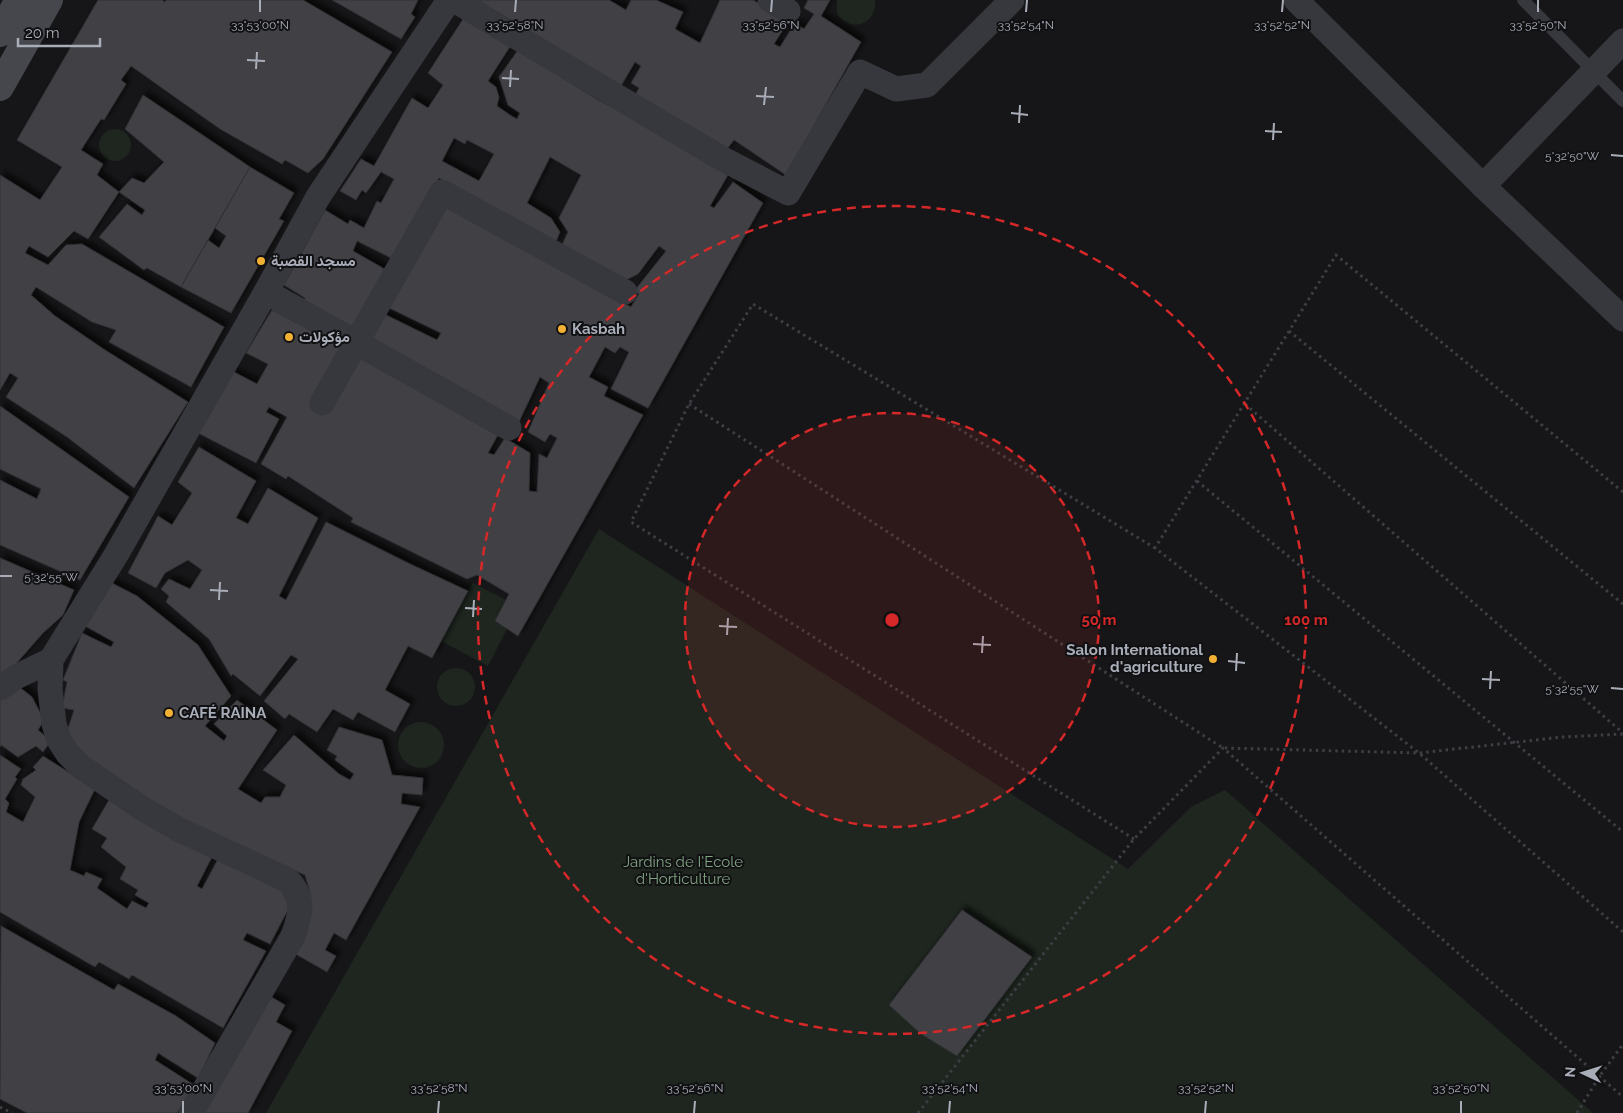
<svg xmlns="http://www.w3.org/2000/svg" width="1623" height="1113" viewBox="0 0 1623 1113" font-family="Raleway,Vazirmatn,sans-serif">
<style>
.green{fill:#1e261f}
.building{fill:#404145;stroke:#303034;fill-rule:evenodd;filter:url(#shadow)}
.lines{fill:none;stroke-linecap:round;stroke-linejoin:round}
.path{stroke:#3d3f44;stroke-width:3;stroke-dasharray:2.5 4;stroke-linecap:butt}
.lane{stroke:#37383d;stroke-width:12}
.street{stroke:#37383d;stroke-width:25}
.secondary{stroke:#45474d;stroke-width:28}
.ticks{fill:none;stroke:#a8adb8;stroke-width:2}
.ring{fill:none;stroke:#d62828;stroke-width:2.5;stroke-dasharray:9 6}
.poi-dot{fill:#f2b134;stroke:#111113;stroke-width:2}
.labels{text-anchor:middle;stroke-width:4;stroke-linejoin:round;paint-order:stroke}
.poi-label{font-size:15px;font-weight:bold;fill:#a8adb8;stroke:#111113;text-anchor:start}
.park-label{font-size:15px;fill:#7fa381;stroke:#111113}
.ticks-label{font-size:12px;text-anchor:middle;fill:#a8adb8;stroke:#111113;stroke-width:4;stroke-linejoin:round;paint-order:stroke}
.centre{fill:#d62828;stroke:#111113;stroke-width:2.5}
.ring-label{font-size:15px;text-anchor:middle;font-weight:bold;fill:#d62828;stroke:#111113;stroke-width:4;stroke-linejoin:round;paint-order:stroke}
</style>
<defs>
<filter id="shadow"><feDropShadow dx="4.5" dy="-4.5" stdDeviation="2.5" flood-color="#0009"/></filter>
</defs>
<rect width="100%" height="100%" fill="#161618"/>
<g class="green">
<path d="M 837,0 L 875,0 C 877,24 852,34 837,14 Z"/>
<circle cx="115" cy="145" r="16"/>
<polygon points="599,529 1128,869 1191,807 1225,790 1593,1113 266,1113"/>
<polygon points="473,583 506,600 495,621 507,629 488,666 441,641"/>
<circle cx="456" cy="687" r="19"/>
<circle cx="421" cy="745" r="23"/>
</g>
<g class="building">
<polygon points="98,0 162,0 165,2 166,0 303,0 392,52 323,159 308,173 285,160 282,164 220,129 131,66 121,80 126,84 104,120 101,119 81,150 103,164 97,175 119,192 88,239 74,231 48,257 29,246 25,253 48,265 66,245 82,244 224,327 191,387 109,342 116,330 92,322 36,287 31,295 55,316 105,350 188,402 134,488 67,437 6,397 18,378 10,373 0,390 0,175 40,200 62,167 17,140"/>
<polygon points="332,0 418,0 411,14 415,17 401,39"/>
<polygon points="477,0 609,0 626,10 631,0 656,0 683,12 675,29 700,43 720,0 753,0 789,20 774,44 780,47 795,23 804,29 814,14 804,8 808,0 830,0 821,16 861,42 786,175 734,140 724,153 634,97 639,88 631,83 641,66 635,62 621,86"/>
<path d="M 465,16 L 511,45 L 488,81 L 496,87 L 499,97 L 497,106 L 510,115 L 517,119 L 520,113 L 508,105 L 499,77 L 518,50 L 598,100 L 669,137 L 728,175 L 710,206 L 714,208 L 733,182 L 763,203 L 648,408 L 611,389 L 629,352 L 620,347 L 615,353 L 605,347 L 589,377 L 608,387 L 604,396 L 643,415 L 518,636 L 495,621 L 509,594 L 477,575 L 467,579 L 351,522 L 353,518 L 288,476 L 286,479 L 261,464 L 287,417 L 269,407 L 266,412 L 279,419 L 256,463 L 198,433 L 232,371 L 257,384 L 268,364 L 246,353 L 272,310 L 345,348 L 499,433 L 488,453 L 494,455 L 505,438 L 530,453 L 529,491 L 537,492 L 539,454 L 547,458 L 557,438 L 550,434 L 545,442 L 528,432 L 549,383 L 540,377 L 518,424 L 366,339 L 382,313 L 437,340 L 441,333 L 385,306 L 441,205 L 499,232 L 631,307 L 639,294 L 635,290 L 666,251 L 659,246 L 638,274 L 624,281 L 561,247 L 568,232 L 559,218 L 581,175 L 550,157 L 527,203 L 551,218 L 560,232 L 555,244 L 439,178 L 395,260 L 357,241 L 353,251 L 388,271 L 355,331 L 303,302 L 305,298 L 284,285 L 325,210 L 348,224 L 350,220 L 364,228 L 377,201 L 381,203 L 394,179 L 381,172 L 366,193 L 362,190 L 356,200 L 340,191 L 361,159 L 374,166 L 412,98 L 428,108 L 443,85 L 428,73 ZM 454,138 L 465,144 L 467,140 L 494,154 L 479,181 L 442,161 Z"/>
<polygon points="143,95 250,167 181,287 147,268 144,270 99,237 127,204 142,215 145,210 119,192 132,178 144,183 164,162 125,129"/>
<polygon points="250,167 294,193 279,219 284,221 231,313 181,287 208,240 219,248 226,236 215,228"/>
<polygon points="0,406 129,497 80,580 0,545 0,480 37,499 41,489 0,469"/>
<polygon points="199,447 256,481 236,518 248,524 268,488 318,518 279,596 286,600 326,522 408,563 468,591 432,658 408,646 385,690 410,704 395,732 358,712 353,720 333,709 317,732 289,714 285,719 264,701 298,659 291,655 260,696 233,674 231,676 209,639 166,602 169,596 161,589 169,579 190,589 202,570 188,560 165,573 156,588 128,573 158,516 172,525 192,493 178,482"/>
<polygon points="0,558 74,590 63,615 43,633 0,682"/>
<polygon points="106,580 137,596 198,645 231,696 205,726 224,741 227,736 214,724 237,700 277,730 238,789 261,803 265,797 280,797 286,785 263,770 294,735 339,774 350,780 354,774 335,760 337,756 327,750 339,727 382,740 392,775 423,778 422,795 402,793 401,804 420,807 346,940 334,933 325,950 336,956 327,972 292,952 310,893 305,875 203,832 84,759 65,738 74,710 62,708 67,682 63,680 82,633 111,647 114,642 85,626"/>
<polygon points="18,686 32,697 44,720 38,730 51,741 43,752 36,746 18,757 1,745 0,747 0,697"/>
<polygon points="0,755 21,769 15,777 17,779 5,799 9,803 6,812 23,822 35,797 21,785 23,779 36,770 33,767 43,756 95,789 79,822 70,870 84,876 86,872 102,879 97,888 127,909 132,901 146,908 149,903 135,895 138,890 120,879 126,867 101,847 107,838 92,829 109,800 212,857 197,886 202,889 218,859 282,891 290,906 270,944 247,933 243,940 266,951 223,1028 132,975 129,979 99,962 95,967 0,912"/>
<polygon points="962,910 1032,957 957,1056 921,1034 889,1005"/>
<polygon points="1,926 114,990 118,984 176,1016 215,1043 198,1078 158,1053 155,1060 194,1085 177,1113 27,1113 0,1099"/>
<polygon points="266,994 285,1005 276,1022 292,1031 248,1113 200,1113"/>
</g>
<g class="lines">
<g class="path">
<polyline points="1289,331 1623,604"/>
<polyline points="689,404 1223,748 1419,753 1563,737 1623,734"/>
<polyline points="1245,404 1623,733"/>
<polyline points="1197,481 1623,832"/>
<polyline points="1623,492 1336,255 1155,548 1419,753 1623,932"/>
<polyline points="1134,839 631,522 689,404 753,304 1155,548"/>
<polyline points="0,1107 12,1113"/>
<polyline points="918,1113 1134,839 1223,748 1623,1097"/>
<polyline points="1577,1113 1599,1077 1623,1044"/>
</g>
<polyline class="lane" points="1523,0 1623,101"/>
<g class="street">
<polyline points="454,0 721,158 788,193 860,72 896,89 927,85 1012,0"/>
<polyline points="770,0 788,11"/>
<polyline points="1296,0 1483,186 1623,319"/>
<polyline points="1483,186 1623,41"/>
<polyline points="266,292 509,428"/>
<polyline points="322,403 442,192 625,292"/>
<polyline points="0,688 16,677 51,660"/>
<path d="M 191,1113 L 293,936 C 301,914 305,898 288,880 L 180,830 L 143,809 L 80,766 L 68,754 L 59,740 L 54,724 L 50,689 L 51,660 L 116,555 L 266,292 L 318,197 L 449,0"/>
</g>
<g class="secondary">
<polyline points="0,33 19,0"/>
<polyline points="0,87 49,0"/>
</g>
</g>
<path class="ticks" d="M 260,12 L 260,0M 515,12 L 516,0M 771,12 L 772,0M 1026,12 L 1027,0M 1282,12 L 1283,0M 1538,12 L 1538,0M 247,60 L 265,61M 256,69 L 257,52M 502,78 L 519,79M 510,87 L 511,70M 756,96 L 774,97M 764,105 L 766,87M 1011,113 L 1028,115M 1019,123 L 1020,105M 1265,131 L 1282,132M 1273,140 L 1274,123M 1611,155 L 1623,156M 0,576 L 12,576M 210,590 L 228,591M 219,600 L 220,582M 465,608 L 482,609M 473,617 L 474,600M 719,626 L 737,627M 727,635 L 728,618M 973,644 L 991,645M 982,653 L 983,636M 1228,661 L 1245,663M 1236,671 L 1237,653M 1482,679 L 1500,680M 1611,688 L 1623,689M 1490,689 L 1491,671M 183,1113 L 183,1101M 438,1113 L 439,1101M 694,1113 L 695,1101M 949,1113 L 950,1101M 1205,1113 L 1206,1101M 1461,1113 L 1461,1101"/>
<circle cx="892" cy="620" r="207" fill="#d62828" fill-opacity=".12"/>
<g class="ring">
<circle cx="892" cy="620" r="207"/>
<circle cx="892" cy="620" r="414"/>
</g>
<g class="poi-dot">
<circle cx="261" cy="261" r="5"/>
<circle cx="562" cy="329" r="5"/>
<circle cx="289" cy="337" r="5"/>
<circle cx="1213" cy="659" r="5"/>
<circle cx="169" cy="713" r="5"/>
</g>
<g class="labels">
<g class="poi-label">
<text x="271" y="266">مسجد القصبة</text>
<text x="572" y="334">Kasbah</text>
<text x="299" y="342">مؤكولات</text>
<text x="1203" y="655" text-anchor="end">Salon International<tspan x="1203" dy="17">d'agriculture</tspan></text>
<text x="179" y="718">CAFÉ RAINA</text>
</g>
<g class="park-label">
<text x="683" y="867">Jardins de I'Ecole<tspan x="683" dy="17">d'Horticulture</tspan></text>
</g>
</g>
<g class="ticks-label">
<text x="260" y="29">33°53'00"N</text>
<text x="515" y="29">33°52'58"N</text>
<text x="771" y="29">33°52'56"N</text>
<text x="1026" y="29">33°52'54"N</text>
<text x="1282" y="29">33°52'52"N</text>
<text x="1538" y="29">33°52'50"N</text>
<text x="1572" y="160">5°32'50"W</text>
<text x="51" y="581">5°32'55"W</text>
<text x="1572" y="693">5°32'55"W</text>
<text x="183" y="1092">33°53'00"N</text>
<text x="439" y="1092">33°52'58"N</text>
<text x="695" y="1092">33°52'56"N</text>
<text x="950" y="1092">33°52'54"N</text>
<text x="1206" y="1092">33°52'52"N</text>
<text x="1461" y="1092">33°52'50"N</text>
</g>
<circle cx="892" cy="620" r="8" class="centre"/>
<g class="ring-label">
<text x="1099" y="625">50 m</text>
<text x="1306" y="625">100 m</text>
</g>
<g transform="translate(1583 1073) rotate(274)" stroke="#111113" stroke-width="4" paint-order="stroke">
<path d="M0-4L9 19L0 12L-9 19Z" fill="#a8adb8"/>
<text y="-8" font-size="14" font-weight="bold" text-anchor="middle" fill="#a8adb8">N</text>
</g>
<path d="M18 38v8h82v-8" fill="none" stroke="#a8adb8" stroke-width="2.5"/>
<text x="25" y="38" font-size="15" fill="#a8adb8" stroke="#111113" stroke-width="4" paint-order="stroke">20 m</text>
</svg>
